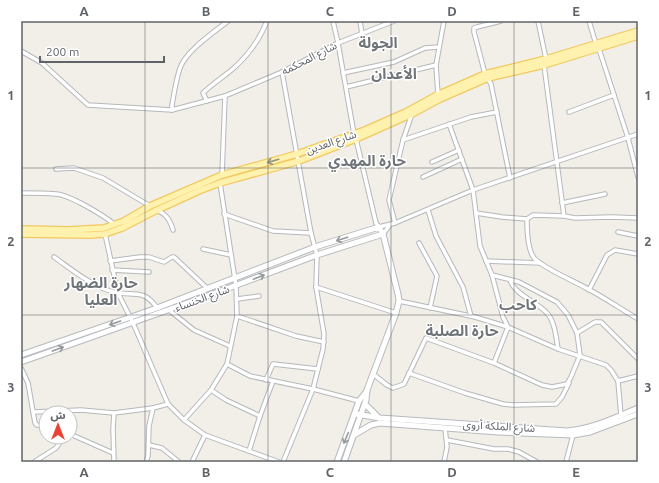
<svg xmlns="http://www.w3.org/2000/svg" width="659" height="483" viewBox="0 0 659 483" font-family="Ubuntu,'Noto Sans Arabic',sans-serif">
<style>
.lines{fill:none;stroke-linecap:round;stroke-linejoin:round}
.street-casing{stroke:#b5b8bc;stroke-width:5.5}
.secondary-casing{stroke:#b6babf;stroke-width:7}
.primary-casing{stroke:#f2c960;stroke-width:8}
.street{stroke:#fff;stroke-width:3.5}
.secondary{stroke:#fff;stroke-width:5}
.primary{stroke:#fff2af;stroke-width:5.5}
.oneway{stroke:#979581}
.oneway2{stroke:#979a9d}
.grid{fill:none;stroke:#5f6368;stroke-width:1;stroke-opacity:0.55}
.labels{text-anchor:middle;stroke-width:3;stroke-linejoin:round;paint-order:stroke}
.street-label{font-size:11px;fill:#5f6368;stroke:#fff}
.district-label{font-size:15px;font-weight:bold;fill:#70757a;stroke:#fff}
.neatline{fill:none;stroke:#5f6368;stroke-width:1.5}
.grid-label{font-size:13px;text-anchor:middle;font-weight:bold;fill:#5f6368}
</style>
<rect width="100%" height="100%" fill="#f1efe8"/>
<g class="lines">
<defs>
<g id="street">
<polyline points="333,21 338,43 354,134"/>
<polyline points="360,21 362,34"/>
<polyline points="501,21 477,27 474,28 474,32 485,74 491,84 510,178"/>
<polyline points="538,21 546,59"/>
<polyline points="589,21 596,44"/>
<polyline points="599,49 628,138 638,177"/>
<polyline points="21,51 42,63 88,105 172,110 225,96 282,72 338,43 394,21"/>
<polyline points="544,65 564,216"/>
<polyline points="282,72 311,233 317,255 316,287 324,334 323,349 313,389 283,462"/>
<polyline points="343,73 394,62 425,48 439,47"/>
<polyline points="346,87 436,65"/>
<polyline points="438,95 436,65 444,21"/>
<path d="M 207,101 L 203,93 C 213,83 225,76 235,67 C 249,54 260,39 267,21"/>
<path d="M 172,110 L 172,105 C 174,93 176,80 180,68 C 186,51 214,32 228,21"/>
<polyline points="569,112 614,95"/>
<polyline points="449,124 473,190 480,246 492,275 503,317 508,327 494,363"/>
<polyline points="356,139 376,223 379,227 395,223 473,190 638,134"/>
<polyline points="403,140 471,117 497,112"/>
<polyline points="432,162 459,150"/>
<polyline points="56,169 74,168 103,178 150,206"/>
<polyline points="222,175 225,96"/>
<polyline points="423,177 462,159"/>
<polyline points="220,183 236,286 237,316 227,364 211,390 226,400 260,416"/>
<path d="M 21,193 C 32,193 44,193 56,194 C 70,195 103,215 114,224"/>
<polyline points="562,203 605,194"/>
<path d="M 157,210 C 167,215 170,220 173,230"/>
<polyline points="428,210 436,236 463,287 471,316"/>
<polyline points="476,213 502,217 527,219 533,215 564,216 575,218 612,217 638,218"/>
<polyline points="224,214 273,231 311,233"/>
<path d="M 527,219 C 527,229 528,250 534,258 C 543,268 574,281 588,289 C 605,298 621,309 638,319"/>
<polyline points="395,223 389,200 403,140 412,114"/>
<polyline points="618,232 638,236"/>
<polyline points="105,234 118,293 133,323 168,404 184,420 205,435 279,462"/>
<polyline points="383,234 390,225"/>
<polyline points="419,243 437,276 430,308"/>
<polyline points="203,249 231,255"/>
<path d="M 54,257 C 71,269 89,284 110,291 C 129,298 143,286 157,308"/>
<polyline points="110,261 140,257 149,257 164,262 172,257 174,257 208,289"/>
<polyline points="486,261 540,263"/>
<polyline points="112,270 149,272"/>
<path d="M 510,280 C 515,295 536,301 547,313 C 555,322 556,337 558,349"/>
<polyline points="316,287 396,313"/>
<polyline points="589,290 607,255 615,250 638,254"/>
<polyline points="237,299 259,296"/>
<polyline points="399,301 475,317 508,327 558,349 606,365 611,370 618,381 621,416"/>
<polyline points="169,310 194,330 230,346"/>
<polyline points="237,316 296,336 324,342"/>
<polyline points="577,333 595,322 601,322 638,359"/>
<polyline points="227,364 250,376 313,389 359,401"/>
<polyline points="21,368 28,383 35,423 37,425 46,427"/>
<polyline points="409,373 465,393 503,404 513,405 556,404 562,397 569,383"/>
<polyline points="373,374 387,385 393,388 404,384 426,338 494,363 542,385 552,387 567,384 571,377 580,355 577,333 568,315 557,302 519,282 492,275"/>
<polyline points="266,380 273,364 318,369"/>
<polyline points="618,381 638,376"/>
<polyline points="33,412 81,410 114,413 153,408 168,404"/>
<polyline points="184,420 211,390"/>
<polyline points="70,434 113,453"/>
<polyline points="447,440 494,449 508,449 519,452 537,462"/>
<polyline points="149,445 162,448 179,462"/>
<polyline points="249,451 260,416 273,381"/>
<polyline points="34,462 56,448 64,437"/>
<polyline points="114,462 113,429 114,413"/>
<polyline points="146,462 148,456 149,426 153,408"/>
<polyline points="192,462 205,435"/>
<polyline points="444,462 447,447 445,428"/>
<polyline points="566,462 573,435"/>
</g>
<g id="secondary">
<polyline points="21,355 157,308 315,247 379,227 383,234 398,294 399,301 396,313 367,390 366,400 344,462"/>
<polyline points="21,362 210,295 317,255 383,234"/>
<polyline points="365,404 379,418"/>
<path d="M 356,414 L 380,418 L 567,431 C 592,429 615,418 638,408"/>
<polyline points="354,435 371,425 380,423 498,432 573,435 590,432 638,414"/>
<polyline points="337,462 359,401 367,391"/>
</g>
<g id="primary">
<polyline points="21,229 68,230 104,228 124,221 150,206 222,175 297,154 365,130 406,112 437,95 485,74 546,59 638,31"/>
<polyline points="21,234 90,235 105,234 122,228 157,210 201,190 220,183 299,161 356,139 412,114 440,99 488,78 544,65 638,36"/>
</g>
</defs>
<use href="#street" class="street-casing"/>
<use href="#secondary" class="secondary-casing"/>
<use href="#primary" class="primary-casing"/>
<use href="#street" class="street"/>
<use href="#secondary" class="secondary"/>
<use href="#primary" class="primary"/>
</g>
<defs><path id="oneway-shaft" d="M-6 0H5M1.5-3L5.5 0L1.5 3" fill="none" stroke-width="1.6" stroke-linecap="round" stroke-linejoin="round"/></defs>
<use class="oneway" href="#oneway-shaft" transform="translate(273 161) rotate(164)"/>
<g class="oneway2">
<use href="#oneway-shaft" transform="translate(342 239) rotate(162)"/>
<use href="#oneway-shaft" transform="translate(259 277) rotate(-21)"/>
<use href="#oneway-shaft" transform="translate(115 323) rotate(161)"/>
<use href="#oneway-shaft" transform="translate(58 349) rotate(-20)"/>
<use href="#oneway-shaft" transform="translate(346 438) rotate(113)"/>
</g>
<path class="grid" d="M 145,21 L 145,462M 268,21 L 268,462M 391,21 L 391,462M 514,21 L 514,462M 21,168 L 638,168M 21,315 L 638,315"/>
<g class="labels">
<g class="street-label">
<text transform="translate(309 58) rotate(-27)" y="4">شارع المحكمه</text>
<text transform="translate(331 142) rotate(-19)" y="4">شارع العدين</text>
<text transform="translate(202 298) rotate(-20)" y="4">شارع الخنساء</text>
<text transform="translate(499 426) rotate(3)" y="4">شارع الملكة أروى</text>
</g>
<g class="district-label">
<text x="378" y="48">الجولة</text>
<text x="394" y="79">الأعدان</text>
<text x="367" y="166">حارة المهدي</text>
<text x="101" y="288">حارة الضهار<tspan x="101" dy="17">العليا</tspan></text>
<text x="518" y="310">كاحب</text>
<text x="462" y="336">حارة الصلبة</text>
</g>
</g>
<rect width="659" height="483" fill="none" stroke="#ffffff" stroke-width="44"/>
<g transform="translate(58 425)"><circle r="19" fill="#ffffff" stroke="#bfc1c3"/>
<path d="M0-3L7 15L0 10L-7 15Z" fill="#ea4335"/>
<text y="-6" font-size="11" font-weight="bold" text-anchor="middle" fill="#5f6368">ش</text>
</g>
<path d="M40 56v6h124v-6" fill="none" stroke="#5f6368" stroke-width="2"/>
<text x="46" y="56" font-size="12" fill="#5f6368" stroke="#ffffff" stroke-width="3" paint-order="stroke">200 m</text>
<rect x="22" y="22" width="615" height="439" class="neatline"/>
<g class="grid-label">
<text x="84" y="16">A</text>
<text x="206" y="16">B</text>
<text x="330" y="16">C</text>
<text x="452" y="16">D</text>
<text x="576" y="16">E</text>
<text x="11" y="100">1</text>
<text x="648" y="100">1</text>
<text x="11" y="246">2</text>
<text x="648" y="246">2</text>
<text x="11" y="392">3</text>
<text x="648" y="392">3</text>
<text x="84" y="477">A</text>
<text x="206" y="477">B</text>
<text x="330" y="477">C</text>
<text x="452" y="477">D</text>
<text x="576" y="477">E</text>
</g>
</svg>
